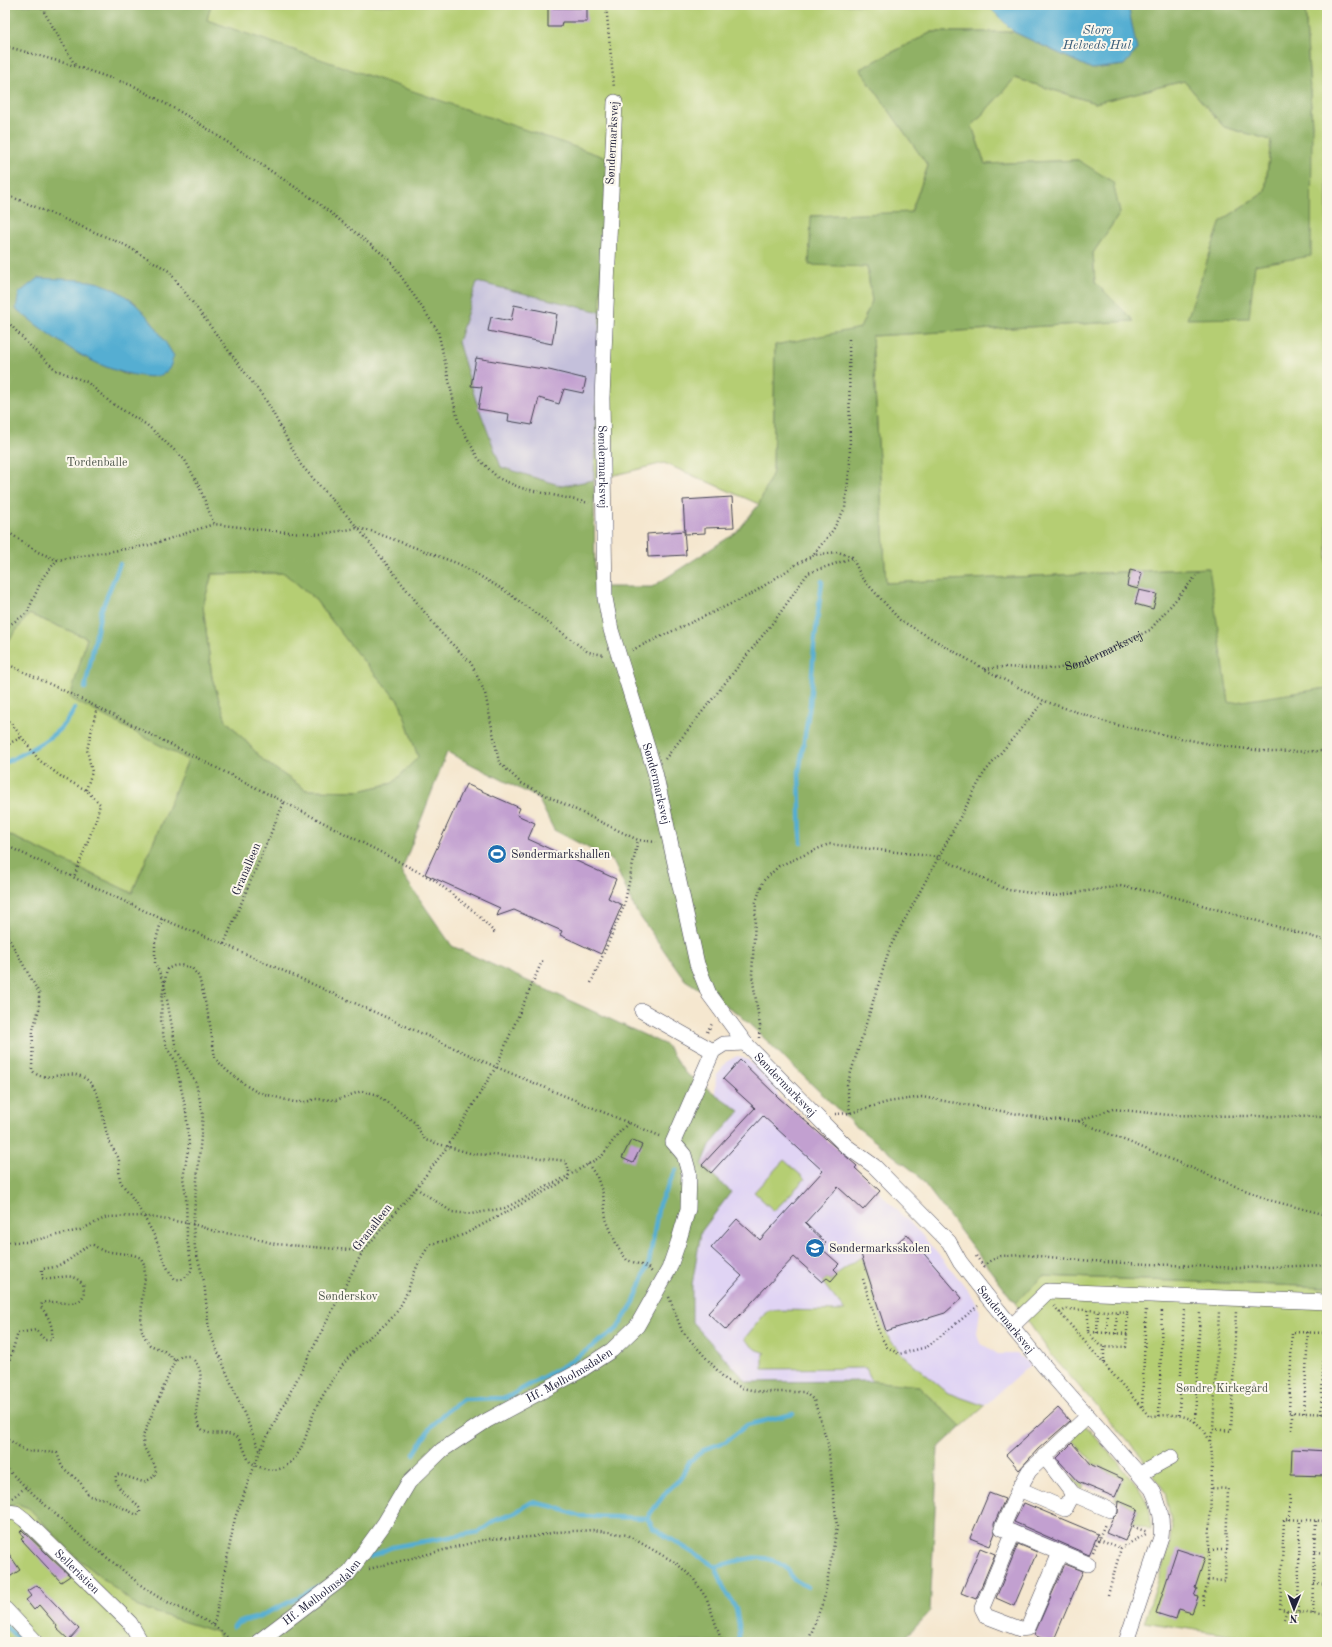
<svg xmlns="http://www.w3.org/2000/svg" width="1332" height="1647" viewBox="0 0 1332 1647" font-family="'Old Standard TT',serif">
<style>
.built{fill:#e0d4f4}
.industrial{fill:#c4c0db}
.green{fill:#b5ce73;stroke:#6c7857}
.forest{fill:#90b165;stroke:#596a50;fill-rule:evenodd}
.water{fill:#55aed2;stroke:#3c6886}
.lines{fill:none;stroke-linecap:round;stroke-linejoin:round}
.stream{stroke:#55aed2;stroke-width:4.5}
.building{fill:#c2a0d0}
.minor-casing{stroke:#424051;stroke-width:16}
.path{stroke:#424051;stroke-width:2.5;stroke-dasharray:1 3;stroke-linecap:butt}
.minor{stroke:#fff;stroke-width:15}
.labels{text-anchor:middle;stroke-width:4;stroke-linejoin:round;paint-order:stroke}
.street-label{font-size:12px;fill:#22223b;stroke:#fbf7ec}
.park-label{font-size:12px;fill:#4e564c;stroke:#fbf7ec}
.poi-label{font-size:12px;fill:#22223b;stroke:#fbf7ec;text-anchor:start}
.water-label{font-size:13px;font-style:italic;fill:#365a77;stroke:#fbf7ec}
</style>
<rect width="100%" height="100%" fill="#fbf7ec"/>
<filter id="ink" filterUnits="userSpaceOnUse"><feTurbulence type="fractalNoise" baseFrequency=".025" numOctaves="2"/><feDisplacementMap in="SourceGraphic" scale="8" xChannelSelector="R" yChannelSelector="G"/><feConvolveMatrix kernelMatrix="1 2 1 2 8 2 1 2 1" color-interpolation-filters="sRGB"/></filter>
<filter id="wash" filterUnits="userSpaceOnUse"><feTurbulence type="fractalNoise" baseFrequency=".012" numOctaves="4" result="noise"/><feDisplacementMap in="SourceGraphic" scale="16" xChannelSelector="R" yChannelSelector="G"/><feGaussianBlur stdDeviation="0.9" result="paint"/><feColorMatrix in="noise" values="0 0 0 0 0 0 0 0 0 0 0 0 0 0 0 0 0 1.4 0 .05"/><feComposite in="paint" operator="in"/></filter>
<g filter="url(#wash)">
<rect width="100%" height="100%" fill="#f5e7cf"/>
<polygon class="built" points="737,1056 748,1060 776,1089 779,1098 895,1208 920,1233 960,1280 973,1297 980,1311 977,1333 980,1343 998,1354 1016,1354 1031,1364 961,1427 919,1385 872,1381 747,1382 692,1322 692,1285 701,1232 731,1192 702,1165 710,1145 740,1111 715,1093 716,1076 726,1062"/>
<polygon class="industrial" points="476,281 600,312 594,480 563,486 501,467 475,398 458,342"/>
<g class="green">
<polygon points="211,5 987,5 1014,32 932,32 860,69 928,166 911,213 811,216 867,267 872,301 860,329 775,345 773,472 759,504 664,463 594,480 600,312 206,19"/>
<polygon points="1305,5 1327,5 1327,688 1229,704 1208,568 886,583 872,336 1134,321 1095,282 1093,253 1120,213 1078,160 985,164 972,126 1015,78 1095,103 1184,81 1224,127 1271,140 1265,192 1221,221 1246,253 1312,126"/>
<polygon points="284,573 314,598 355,651 400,703 418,757 393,783 359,791 306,790 264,761 226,720 212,678 203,606 212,574"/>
<polygon points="29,614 87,638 71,698 188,760 132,893 5,833 5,645"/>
<polygon points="784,1160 805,1179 774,1211 754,1192"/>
<polygon points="861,1257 889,1339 904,1356 948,1393 985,1406 961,1427 919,1386 872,1381 866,1368 763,1369 763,1355 766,1353 755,1349 744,1339 768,1310 845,1311 822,1282 827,1278 831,1281 838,1273"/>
<polygon points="1042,1276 1327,1287 1327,1642 1274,1642 1144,1622 1169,1548 1172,1527 1165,1492 1141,1456 1053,1357 1015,1303"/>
<path d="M 1085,1425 C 1103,1447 1133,1476 1146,1500 C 1151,1509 1151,1520 1151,1530 L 1133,1523 L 1138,1509 L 1115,1499 L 1123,1477 L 1102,1470 L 1103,1468 L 1093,1464 L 1082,1489 L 1072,1480 L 1092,1461 L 1071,1438 Z"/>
<polygon points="18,1504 29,1508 74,1555 138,1607 217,1632 221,1642 5,1642 5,1507"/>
</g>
<path class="forest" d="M 5,5 L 211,5 L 207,20 L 607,158 L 600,312 L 477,282 L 458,342 L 475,398 L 501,467 L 562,486 L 594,480 L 595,587 L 652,587 L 737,532 L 759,504 L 773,472 L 775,345 L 860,328 L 872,301 L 867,267 L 809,265 L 811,216 L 911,212 L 928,166 L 860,69 L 932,32 L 1014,32 L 1092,69 L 1124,65 L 1136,50 L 1129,10 L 1122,5 L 1305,5 L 1312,126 L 1311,256 L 1255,265 L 1249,318 L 1187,319 L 1221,221 L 1265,192 L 1271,140 L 1224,127 L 1184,81 L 1095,103 L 1015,78 L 972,126 L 985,164 L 1078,160 L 1113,182 L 1120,213 L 1093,253 L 1095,282 L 1134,321 L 872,336 L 886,583 L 1209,568 L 1229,703 L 1327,688 L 1327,1287 L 1043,1276 L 1015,1303 L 917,1174 L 853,1124 L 739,1014 L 685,980 L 636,911 L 613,861 L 554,830 L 538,798 L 447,752 L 401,872 L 452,946 L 666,1045 L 685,1073 L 740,1111 L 710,1145 L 702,1165 L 731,1192 L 701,1232 L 692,1285 L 692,1322 L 747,1382 L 872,1381 L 919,1386 L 961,1427 L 938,1448 L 930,1612 L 901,1642 L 221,1642 L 217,1632 L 138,1607 L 74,1555 L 29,1508 L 18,1504 L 5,1507 L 5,833 L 132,893 L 188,760 L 70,698 L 87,638 L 29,614 L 5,645 ZM 38,278 L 98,283 L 136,303 L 127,375 L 80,355 L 16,309 ZM 284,573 L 314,598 L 355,651 L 400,703 L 418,757 L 393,783 L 359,791 L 306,790 L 264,761 L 226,720 L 212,678 L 203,606 L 212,574 Z"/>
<g class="water">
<polygon points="987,5 1122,5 1129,10 1137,50 1124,65 1092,69 1014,32"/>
<path d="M 38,278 C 53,279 86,279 99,283 C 138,296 154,324 174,356 C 172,360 171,367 168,370 C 161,378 150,377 142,376 C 94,371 52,337 16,309 L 19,293 Z"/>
</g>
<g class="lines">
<g class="stream">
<polyline points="85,688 101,611 120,564"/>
<path d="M 5,763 C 31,749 62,736 75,708"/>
<polyline points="801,843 799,772 810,704 814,646 822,581"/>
<polyline points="414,1454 430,1428 443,1414 463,1399 506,1398 570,1362 617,1329 634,1302 649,1262 659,1204 676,1170"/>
<polyline points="647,1518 667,1491 679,1480 690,1461 705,1449 725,1442 747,1425 793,1414"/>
<path d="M 370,1557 L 392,1547 L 479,1532 L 496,1520 L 514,1513 L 532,1502 L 555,1507 L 579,1516 L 647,1518 L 653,1528 L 716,1567 C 740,1560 764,1550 785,1567 C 789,1570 791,1576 794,1579 C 798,1582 804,1585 808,1587"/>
<polyline points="716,1567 723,1586 736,1609 739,1625 739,1642"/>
<polyline points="5,1626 23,1642"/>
<path d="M 233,1627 C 242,1619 248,1621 258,1617 C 279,1607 300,1598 319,1586"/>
</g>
</g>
<g id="blocks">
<g class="building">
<polygon points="548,8 587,8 587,22 562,22 561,27 548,27"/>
<polygon points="514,305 557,314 552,344 488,331 491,317 511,321"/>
<polygon points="476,358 549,370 586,379 583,393 564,389 559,404 539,398 532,425 508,421 509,414 478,409 482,387 471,386"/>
<polygon points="732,497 734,527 705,528 705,533 685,534 683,500"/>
<polygon points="684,531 686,555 648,557 647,534"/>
<polygon points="1130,570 1142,573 1138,589 1127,586"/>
<polygon points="1139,590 1157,594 1153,609 1135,604"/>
<polygon points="466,784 520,808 517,815 535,823 528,839 616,879 608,898 622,905 601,954 560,935 562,931 514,910 497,916 500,908 425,874"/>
<polygon points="740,1060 779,1098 849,1159 857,1166 855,1168 880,1191 863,1210 838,1187 805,1223 826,1243 821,1248 839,1264 834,1269 838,1273 831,1281 827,1278 822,1282 794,1257 726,1330 708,1313 742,1276 711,1248 737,1219 760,1240 823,1171 763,1116 711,1173 702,1165 755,1108 723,1079"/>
<polygon points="631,1140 642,1145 633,1163 622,1158"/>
<polygon points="907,1234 962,1298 945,1313 886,1331 861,1254 887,1246 890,1249"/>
<polygon points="1058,1408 1070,1421 1038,1449 1019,1470 1006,1455"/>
<polygon points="1072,1443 1092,1465 1123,1479 1115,1497 1078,1482 1059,1461 1057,1458"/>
<polygon points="1292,1449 1327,1451 1327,1476 1291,1475"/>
<polygon points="989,1493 1005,1499 994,1524 995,1533 990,1546 970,1538"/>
<polygon points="1119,1501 1138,1509 1125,1541 1106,1533 1112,1519 1118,1513"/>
<polygon points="1024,1503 1098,1534 1089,1555 1014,1522"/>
<polygon points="22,1530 70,1576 61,1582 21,1539 24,1537 20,1532"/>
<polygon points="1018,1544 1037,1552 1014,1606 996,1598"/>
<polygon points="5,1548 20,1570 5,1580"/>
<polygon points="980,1548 995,1554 976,1599 961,1593"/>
<polygon points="1177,1549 1205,1558 1195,1588 1197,1589 1194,1596 1198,1597 1192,1613 1178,1609 1175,1619 1156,1613"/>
<polygon points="1065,1564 1083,1571 1053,1642 1050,1642 1034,1635"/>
<polygon points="37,1585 79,1629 69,1640 56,1628 57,1626 39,1605 34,1610 26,1600 31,1596 27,1591"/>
</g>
</g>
</g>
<g filter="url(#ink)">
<use href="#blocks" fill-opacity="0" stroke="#424051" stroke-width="1"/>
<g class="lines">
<defs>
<g id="minor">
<path id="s2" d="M 615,102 L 602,398 L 605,598 L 611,630 L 655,772 L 697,964 L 709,994 L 745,1043 L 822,1122 L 846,1146 L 874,1166 L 949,1242 L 960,1262 L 990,1300 L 1044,1366 L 1152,1489 C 1160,1506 1163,1519 1161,1537 L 1126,1642"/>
<polyline points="642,1011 713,1051"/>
<polyline points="1012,1326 1048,1291 1327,1302"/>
<polyline points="1087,1417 1029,1471 1019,1489 1002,1528 1088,1564"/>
<polyline points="1140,1474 1171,1457"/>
<polyline points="1019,1489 1065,1509 1073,1494 1044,1456"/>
<polyline points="1073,1494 1110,1510"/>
<path id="s3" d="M 5,1513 L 7,1512 L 16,1513 L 25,1520 L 130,1623 L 141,1642"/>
<polyline points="1013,1533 982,1608 986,1616 1020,1629 1028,1628 1060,1553"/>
<polyline points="5,1609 36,1642"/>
<path id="s4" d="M 258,1642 L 348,1574 L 384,1524 L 409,1482 L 442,1450 L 486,1421 L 578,1372 L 612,1350 L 637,1326 L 669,1269 L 678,1243 L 688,1209 L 689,1173 L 684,1155 L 673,1142 L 713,1051 L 724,1044 L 745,1043"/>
</g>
</defs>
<use href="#minor" class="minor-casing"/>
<g class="path">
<polyline points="40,5 75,65"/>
<polyline points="606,5 614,88"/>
<polyline points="5,46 75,66 134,86 191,118 313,199 390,260 438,331 458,421 478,458 498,478 521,488 589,503"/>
<polyline points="5,194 125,245 169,271 267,402 301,465 358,528 441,633 471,663 485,693 499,762 521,783 638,840 656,842"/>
<polyline points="5,319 34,350 56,370 87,382 111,403 147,425 185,460 199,486 214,524"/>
<polyline points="5,530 38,552 57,560"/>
<polyline points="814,554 833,530 845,508 850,462 849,338"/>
<polyline points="5,628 27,613 43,577 57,560 150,545 214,524 274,531 321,534 358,528 371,531 459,564 504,590 588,652 604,655"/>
<polyline points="632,650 750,595 797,564 814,555 838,552 852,557 862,578 900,620 984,669 1044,701 1112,724 1214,745 1272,752 1327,751"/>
<polyline points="5,663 73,695 284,802 434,880 476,913 495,933"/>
<path id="s1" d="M 985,669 L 1002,667 L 1056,669 L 1081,663 L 1150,630 L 1196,576"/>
<polyline points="5,719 11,723 39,760 63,778 86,790 100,804 96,820 74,877"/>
<polyline points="5,751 10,743 22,737"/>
<polyline points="665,759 778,616 808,573 852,558"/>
<polyline points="86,790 92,772 87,750 97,707"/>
<polyline points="5,845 162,919 224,944 496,1067 660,1136"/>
<polyline points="162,919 155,943 155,963 164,983 176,1049 196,1083 203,1114 193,1224 195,1248 204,1281 209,1331 260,1451"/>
<path d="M 5,934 L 9,939 L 39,993 L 39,1009 L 33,1030 L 32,1070 C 45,1088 74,1061 92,1085 C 104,1102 102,1124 110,1143 C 112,1149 118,1154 119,1161 C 120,1167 118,1177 121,1182 C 123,1186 127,1190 130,1194 C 138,1207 146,1220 153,1233 C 161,1249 163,1265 175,1279 C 184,1280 188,1276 192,1269 L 187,1238 L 186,1195 L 183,1178 L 189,1144 L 186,1111 L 175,1060 L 168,1050 L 164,1039 L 161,1020 L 162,997 L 167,969 L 174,966 L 181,965 L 192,968 L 199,977 L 209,1018 L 215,1058 L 226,1070 L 247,1086 L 257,1092 L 294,1102 L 306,1102 L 315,1099 L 336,1100 L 362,1091 L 375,1094 L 414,1122 L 425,1140 L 473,1154 L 533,1157 L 566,1161 L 569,1171 L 568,1179 L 465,1234 L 449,1240 L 431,1244 C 412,1266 411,1293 395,1314 C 386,1326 370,1335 359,1346 C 342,1363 328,1386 317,1406 C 307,1425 306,1452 287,1465 C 275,1474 262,1469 250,1462 C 245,1455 243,1441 235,1436 C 221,1429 202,1442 197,1419 C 193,1396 212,1372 189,1356 L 182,1356 L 175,1360 L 164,1351 L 150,1345 L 144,1336 L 141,1328 L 142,1299 L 145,1277 L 144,1264 L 141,1258 L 134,1255 L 103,1251 L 93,1245 L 88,1245 L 69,1260 L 55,1267 L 42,1269 L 42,1278 C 58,1283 67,1268 83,1284 C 89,1314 58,1298 42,1303 L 41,1307 C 48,1315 55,1329 51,1340 L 45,1340 L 36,1330 L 18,1333 L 5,1374"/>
<polyline points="224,944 284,802"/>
<polyline points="591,983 624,906 638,840"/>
<polyline points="707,1032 713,1022"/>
<polyline points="759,1038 760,1026 752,975 756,902 763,881 779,866 829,844 938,857 1008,890 1055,896 1120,886 1160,893 1327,941"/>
<polyline points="850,1113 847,1085 890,947 984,773 1044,701"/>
<polyline points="835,1114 850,1113 888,1102 922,1097 1046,1119 1078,1121 1269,1200 1327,1215"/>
<polyline points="1078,1121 1113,1109 1169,1115 1327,1117"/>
<polyline points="588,1164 597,1177 603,1194 606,1219 618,1248 627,1260 647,1267 652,1272"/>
<polyline points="416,1188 452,1212 471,1214 505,1208 568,1176 602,1156 618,1134 629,1122"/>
<polyline points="5,1242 26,1242 80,1230 107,1217 143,1216 193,1224 217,1232 247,1236 275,1244 363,1251"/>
<polyline points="976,1256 984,1267"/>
<polyline points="984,1267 988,1262 1001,1256 1026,1255 1104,1262 1240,1268 1327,1265"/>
<polyline points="863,1279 880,1335 887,1347 899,1354 927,1347 978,1306"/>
<polyline points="669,1297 682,1331 726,1380 742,1388 761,1392 804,1392 814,1400 828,1444 837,1527 824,1599 808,1642"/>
<path d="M 1054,1306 L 1149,1416 C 1162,1416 1177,1413 1188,1418 C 1198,1422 1207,1432 1210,1443 C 1214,1458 1211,1476 1211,1491 C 1210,1521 1209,1551 1208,1580 L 1225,1581 L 1228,1489 L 1211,1488"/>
<polyline points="1088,1310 1088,1332 1127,1334 1127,1312"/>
<polyline points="1060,1313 1066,1309 1127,1312 1128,1309"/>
<polyline points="1088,1332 1100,1346 1126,1347 1127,1334"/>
<polyline points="1097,1333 1098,1311"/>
<polyline points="1107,1333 1108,1311"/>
<polyline points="1327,1333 1292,1332 1289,1412 1327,1414"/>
<polyline points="1116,1334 1117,1311"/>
<polyline points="1104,1363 1104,1346"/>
<polyline points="1142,1407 1146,1308"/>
<polyline points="1304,1413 1308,1332"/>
<polyline points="1321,1414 1325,1333"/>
<polyline points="1179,1415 1184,1310"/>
<polyline points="1159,1416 1162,1308"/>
<polyline points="1195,1422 1200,1311"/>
<polyline points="1213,1429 1231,1431 1236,1311"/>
<polyline points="1292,1430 1292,1413"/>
<path d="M 5,1437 L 26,1451 L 57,1453 L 62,1467 L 80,1482 L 89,1496 L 105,1499 L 137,1515 L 140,1513 L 140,1509 C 133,1498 113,1489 116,1475 L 119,1474 L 143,1482 C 167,1475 151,1461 145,1449 C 143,1445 143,1440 143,1436 L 175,1360"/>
<polyline points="1210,1441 1213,1429 1219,1312"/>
<path d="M 5,1467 C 41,1502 79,1536 119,1567 C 130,1576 142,1587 155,1595 C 180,1611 213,1618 231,1642"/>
<polyline points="12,1498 26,1487"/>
<polyline points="1289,1520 1290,1495"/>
<polyline points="1327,1521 1284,1519 1280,1609 1327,1616"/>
<polyline points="1133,1527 1148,1532"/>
<polyline points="1099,1539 1121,1548"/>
<polyline points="1209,1550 1226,1550"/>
<polyline points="1093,1552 1105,1524"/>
<polyline points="1315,1552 1327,1553"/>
<polyline points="369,1569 487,1539 532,1537 556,1532 594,1530 627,1535 676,1563 693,1578 707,1599 722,1642"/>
<polyline points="1314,1584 1327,1585"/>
<polyline points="1108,1595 1121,1548 1146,1534"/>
<polyline points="1203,1605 1208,1580"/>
<polyline points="1298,1611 1300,1520"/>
<polyline points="1313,1614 1316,1521"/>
<polyline points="1284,1619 1287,1610"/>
<polyline points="214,1625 235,1518 260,1451 363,1251 416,1188 448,1146 496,1067 543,959"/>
</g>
<use href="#minor" class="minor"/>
</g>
</g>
<defs>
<symbol id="stadium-disc" viewBox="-11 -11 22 22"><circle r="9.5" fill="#1f6fb2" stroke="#fbf7ec"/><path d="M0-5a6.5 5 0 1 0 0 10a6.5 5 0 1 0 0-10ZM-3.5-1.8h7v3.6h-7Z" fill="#fff"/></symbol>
<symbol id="school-disc" viewBox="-11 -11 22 22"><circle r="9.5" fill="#1f6fb2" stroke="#fbf7ec"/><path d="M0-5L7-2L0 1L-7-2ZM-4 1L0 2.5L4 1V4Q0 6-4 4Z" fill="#fff"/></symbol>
</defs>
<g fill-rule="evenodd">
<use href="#stadium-disc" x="486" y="843" width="22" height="22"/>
<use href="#school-disc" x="804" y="1237" width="22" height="22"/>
</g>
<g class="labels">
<g class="street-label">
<text transform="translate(612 143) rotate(-87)" y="4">Søndermarksvej</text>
<text dy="4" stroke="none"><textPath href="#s2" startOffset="365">Søndermarksvej</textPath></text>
<text dy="4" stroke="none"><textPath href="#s1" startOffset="122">Søndermarksvej</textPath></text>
<text dy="4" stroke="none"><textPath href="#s2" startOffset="689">Søndermarksvej</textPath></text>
<text transform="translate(246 869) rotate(-67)" y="4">Granalleen</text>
<text dy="4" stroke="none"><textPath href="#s2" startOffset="1025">Søndermarksvej</textPath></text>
<text transform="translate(372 1227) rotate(-52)" y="4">Granalleen</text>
<text dy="4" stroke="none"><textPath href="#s2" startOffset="1349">Søndermarksvej</textPath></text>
<text dy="4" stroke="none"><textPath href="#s4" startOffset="417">Hf. Mølholmsdalen</textPath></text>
<text dy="4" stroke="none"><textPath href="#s3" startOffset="96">Selleristien</textPath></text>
<text dy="4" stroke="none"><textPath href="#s4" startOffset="81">Hf. Mølholmsdalen</textPath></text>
</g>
<g class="park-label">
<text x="97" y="466">Tordenballe</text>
<text x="348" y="1300">Sønderskov</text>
<text x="1222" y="1392">Søndre Kirkegård</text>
</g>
<g class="poi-label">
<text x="511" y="858">Søndermarkshallen</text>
<text x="829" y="1252">Søndermarksskolen</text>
</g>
<g class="water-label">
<text x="1097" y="34">Store<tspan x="1097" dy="15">Helveds Hul</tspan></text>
</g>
</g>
<rect width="1332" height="1647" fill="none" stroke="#fbf7ec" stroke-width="20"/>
<g transform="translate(1294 1609) rotate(181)" stroke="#fbf7ec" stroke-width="3" paint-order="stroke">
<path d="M0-3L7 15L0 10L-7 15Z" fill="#22223b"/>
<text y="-6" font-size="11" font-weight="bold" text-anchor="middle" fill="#22223b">N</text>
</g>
</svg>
